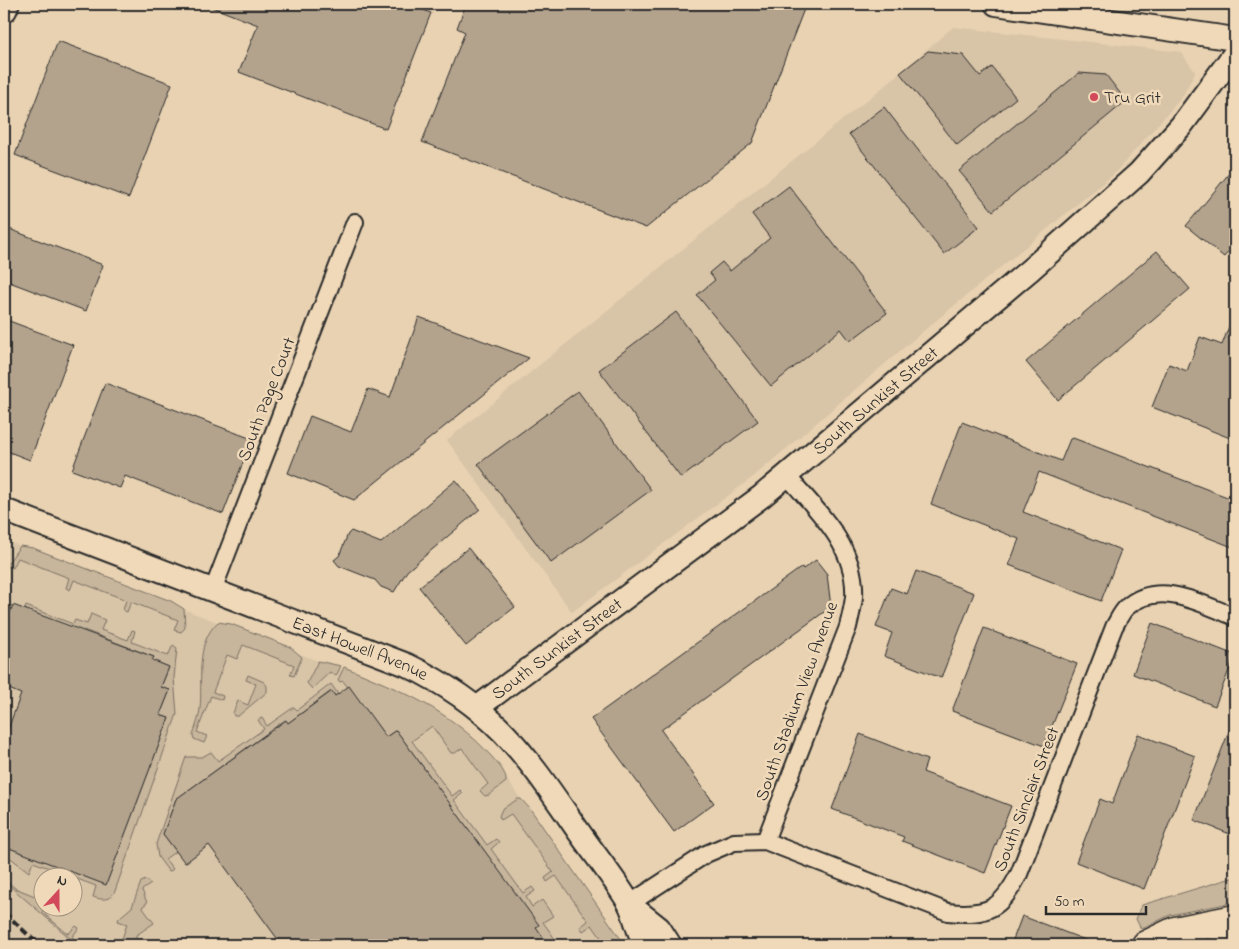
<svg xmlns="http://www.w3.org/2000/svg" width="1239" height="949" viewBox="0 0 1239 949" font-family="'Indie Flower',sans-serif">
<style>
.built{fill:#d8c4a7;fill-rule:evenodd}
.green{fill:#c8b69c;stroke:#7a7064}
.building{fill:#b3a38d;stroke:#2b2b2b}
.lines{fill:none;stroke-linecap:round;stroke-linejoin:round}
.street-casing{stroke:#2b2b2b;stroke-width:20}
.secondary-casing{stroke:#2b2b2b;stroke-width:26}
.primary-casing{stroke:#2b2b2b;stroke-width:29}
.highway-casing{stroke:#2b2b2b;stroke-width:31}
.street{stroke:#f0d9b8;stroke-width:16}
.secondary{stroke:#f0d9b8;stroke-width:22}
.primary{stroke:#f0d9b8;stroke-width:25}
.highway{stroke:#f0d9b8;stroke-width:28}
.rail{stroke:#2b2b2b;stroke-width:4;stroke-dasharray:8 4;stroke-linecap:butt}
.poi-dot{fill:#d1495b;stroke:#f0d9b8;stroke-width:2}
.labels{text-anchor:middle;stroke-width:5;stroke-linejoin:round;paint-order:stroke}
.poi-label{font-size:18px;fill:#2b2b2b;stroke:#f0d9b8;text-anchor:start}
.street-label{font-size:18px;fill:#2b2b2b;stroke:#f0d9b8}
</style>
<rect width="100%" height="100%" fill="#e8d2b2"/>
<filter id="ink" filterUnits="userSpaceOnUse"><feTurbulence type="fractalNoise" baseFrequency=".02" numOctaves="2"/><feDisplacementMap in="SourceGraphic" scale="10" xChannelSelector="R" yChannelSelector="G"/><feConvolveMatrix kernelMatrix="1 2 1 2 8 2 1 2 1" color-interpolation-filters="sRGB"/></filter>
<g filter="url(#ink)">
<g class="built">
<polygon points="953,27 1181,52 1195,72 1182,97 1114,174 922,332 753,477 572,612 447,440 882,88"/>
<path d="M 4,540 L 388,688 L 503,774 L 622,945 L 4,945 ZM 42,876 L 72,876 L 72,906 L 42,906 Z"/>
</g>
<g class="green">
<polygon points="20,546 33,548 171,601 184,609 185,628 181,632 174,630 178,620 131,602 127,612 123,610 126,600 74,580 70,590 66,588 69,578 18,558 13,568 9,567 8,563"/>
<path d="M 26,606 L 73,624 L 75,620 L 87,624 L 91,614 L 105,620 L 101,630 L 128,640 L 132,630 L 135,631 L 132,642 L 168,656 L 173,645 L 177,648 L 174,678 L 177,714 L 115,891 C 110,901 102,900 93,897 L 96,886 L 64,874 L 63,876 L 59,876 L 60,872 L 33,862 L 29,872 L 4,853 L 4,846 L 106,884 L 169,718 L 160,715 L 170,690 L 161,687 L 169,667 L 152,660 L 154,657 L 84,630 L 83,634 L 35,613 L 28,613 L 28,611 L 25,609 Z"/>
<path d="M 218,622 L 231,624 L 290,647 L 302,657 L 294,676 L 290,675 L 294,665 L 243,645 L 237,659 L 227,655 L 213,692 L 223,696 L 222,700 L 211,696 L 197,732 L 207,736 L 204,743 L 194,739 L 193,735 C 196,726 199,718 200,709 C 203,681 194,644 218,622 Z"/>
<polygon points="318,661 341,666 336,676 330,672 312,689 307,683"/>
<path d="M 344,667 C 401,690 450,710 492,757 C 498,764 507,773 506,782 L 489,795 L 485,796 L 480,791 L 488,784 L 462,748 L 455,753 L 451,753 L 432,726 L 412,741 L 452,796 L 460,790 L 463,793 L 454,800 L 487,845 L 496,839 L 499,842 L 491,849 L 523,893 L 532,887 L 535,891 L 526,897 L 532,907 L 542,900 L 553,916 L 543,922 L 555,939 L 556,945 L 549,945 L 534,928 L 538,925 L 396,730 L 386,737 L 343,681 L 340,682 L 338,680 Z"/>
<polygon points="248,675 264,682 267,686 267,692 238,716 234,716 233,713 238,701 248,705 256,684 246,680"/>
<polygon points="331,684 338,694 335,696 331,691 288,723 285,720 176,799 163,834 176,851 165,859 173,869 169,872 158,857 156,844 186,757 202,757 211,752 218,761 264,729 258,720 262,718 267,726 294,707 297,710"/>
<polygon points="518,799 521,799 531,810 625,945 606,945 592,925 583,931 580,927 588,921 556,876 547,882 545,878 553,872 511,814 501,820 499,816 502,809"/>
<polygon points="1235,877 1235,902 1170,915 1141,929 1136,919 1142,905"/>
<polygon points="4,879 15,888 42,899 42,906 46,907 42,912 68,934 76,926 79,928 72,937 82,945 78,945 4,881"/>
<polygon points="146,880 151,884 142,890 147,903 142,907 154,923 135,936 142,945 120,945 127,924 118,921 119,918 132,907 141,882"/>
</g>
<g class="building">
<polygon points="204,4 408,4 431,13 386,129 239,72 258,25"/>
<polygon points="466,4 806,4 752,143 646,228 422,142 465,32 457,28"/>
<polygon points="58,41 172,84 129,198 15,155"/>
<polygon points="928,51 963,55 980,76 992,67 1016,98 957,145 900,73"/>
<polygon points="1079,73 1106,75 1126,101 993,211 959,171"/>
<polygon points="884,107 979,227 944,254 849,134"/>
<polygon points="1235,166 1235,244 1224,257 1186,226"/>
<polygon points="789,186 887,313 850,341 841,329 771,386 697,295 715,280 709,273 722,262 730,271 770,238 752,214"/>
<polygon points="4,227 103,265 86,311 4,280"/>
<polygon points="1157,251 1190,289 1058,400 1026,362"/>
<polygon points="676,312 758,421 681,478 599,370"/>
<polygon points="1234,313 1235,313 1235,440 1152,407 1169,364 1187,371 1200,337 1222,345"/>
<polygon points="419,317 529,358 354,500 288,473 310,416 351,432 368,389 390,397"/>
<polygon points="4,319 73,345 30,460 4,450"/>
<polygon points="105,383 252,439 223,514 125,476 120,488 72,470"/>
<polygon points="578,391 651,490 551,563 478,464"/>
<polygon points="962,422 1061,461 1070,439 1073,438 1235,500 1235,548 1039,472 1023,512 1121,550 1101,601 1009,565 1019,539 931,504"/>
<polygon points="456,480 480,509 407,571 394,592 381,587 375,580 339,566 334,560 339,556 348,534 351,531 381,543"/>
<polygon points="468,548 515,607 466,646 419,587"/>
<polygon points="816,560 827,574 831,607 661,730 714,803 674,832 591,719 802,567 803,569"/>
<polygon points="916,571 974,593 941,678 884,656 892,633 876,627 891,588 907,594"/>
<polygon points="13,605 154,657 152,660 169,667 161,687 170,690 160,715 169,718 106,885 4,846 4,740 21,694 4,687 4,619 7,620"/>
<polygon points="1152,623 1235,655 1215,706 1133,674"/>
<polygon points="984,628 1077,664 1044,746 952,711"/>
<polygon points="349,686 386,737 396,730 539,925 536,927 549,945 282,945 209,845 185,863 163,834 176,799 286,720 288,723 332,691 335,696"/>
<polygon points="1235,716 1235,836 1194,820"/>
<polygon points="860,734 927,760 923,772 1011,806 985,873 902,841 904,837 832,809"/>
<polygon points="1138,734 1195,756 1144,889 1076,862 1100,799 1112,804"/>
<polygon points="1022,916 1096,944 1096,945 1011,945"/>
</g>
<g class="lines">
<defs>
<g id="street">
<polyline points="213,590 355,222"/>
<path d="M 765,841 L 848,627 C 850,618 853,607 854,597 C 857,547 817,510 786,475"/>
<path d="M 629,904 L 706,854 L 734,842 L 765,841 L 948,912 C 988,916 1001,909 1019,874 L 1114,627 C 1118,620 1122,611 1127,607 C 1158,579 1203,604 1235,617"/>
</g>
<g id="secondary">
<polyline points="996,4 1235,39"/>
<path id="s1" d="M 4,510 L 407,665 C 496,708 525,754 579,832 C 595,855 614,878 629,903 C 636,917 637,933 646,945"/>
<path id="s2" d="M 478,707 L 762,496 L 1031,269 L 1139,173 L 1181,126 L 1235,53"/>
<polyline points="630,905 659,928 670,945"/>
</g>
<polyline id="primary" points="4,9 6,4"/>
<g id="highway">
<polyline points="1146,945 1175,931 1235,919"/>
<polyline points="1222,945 1235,944"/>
</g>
</defs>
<use href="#street" class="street-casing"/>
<use href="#secondary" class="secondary-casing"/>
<use href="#primary" class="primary-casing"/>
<use href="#highway" class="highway-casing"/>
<use href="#street" class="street"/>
<use href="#secondary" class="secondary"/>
<use href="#primary" class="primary"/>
<use href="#highway" class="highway"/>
<g class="rail">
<polyline points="4,912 39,945"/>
<polyline points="4,932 18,945"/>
</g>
</g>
</g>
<circle class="poi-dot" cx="1094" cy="97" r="5"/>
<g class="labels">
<g class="poi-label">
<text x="1104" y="103">Tru Grit</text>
</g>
<g class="street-label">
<text transform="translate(266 399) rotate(-69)" y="6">South Page Court</text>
<text dy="6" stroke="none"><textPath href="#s2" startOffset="502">South Sunkist Street</textPath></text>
<text dy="6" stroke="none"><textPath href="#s1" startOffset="382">East Howell Avenue</textPath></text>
<text dy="6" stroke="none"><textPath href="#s2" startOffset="98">South Sunkist Street</textPath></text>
<text transform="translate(796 701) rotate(-70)" y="6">South Stadium View Avenue</text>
<text transform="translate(1026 799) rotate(-69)" y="6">South Sinclair Street</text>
</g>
</g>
<rect width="1239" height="949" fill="none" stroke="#f0d9b8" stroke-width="20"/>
<rect x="10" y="10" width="1219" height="929" fill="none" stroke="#2b2b2b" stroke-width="2" filter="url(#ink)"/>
<g transform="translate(58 892) rotate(21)"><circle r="24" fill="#f0d9b8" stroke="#a19380"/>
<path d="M0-4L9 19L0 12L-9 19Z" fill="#d1495b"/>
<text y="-8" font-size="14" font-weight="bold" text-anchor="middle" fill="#2b2b2b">N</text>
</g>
<path d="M1046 906v8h100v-8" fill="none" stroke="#2b2b2b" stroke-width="2.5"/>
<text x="1054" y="906" font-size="15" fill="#2b2b2b" stroke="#f0d9b8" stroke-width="4" paint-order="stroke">50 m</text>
</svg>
